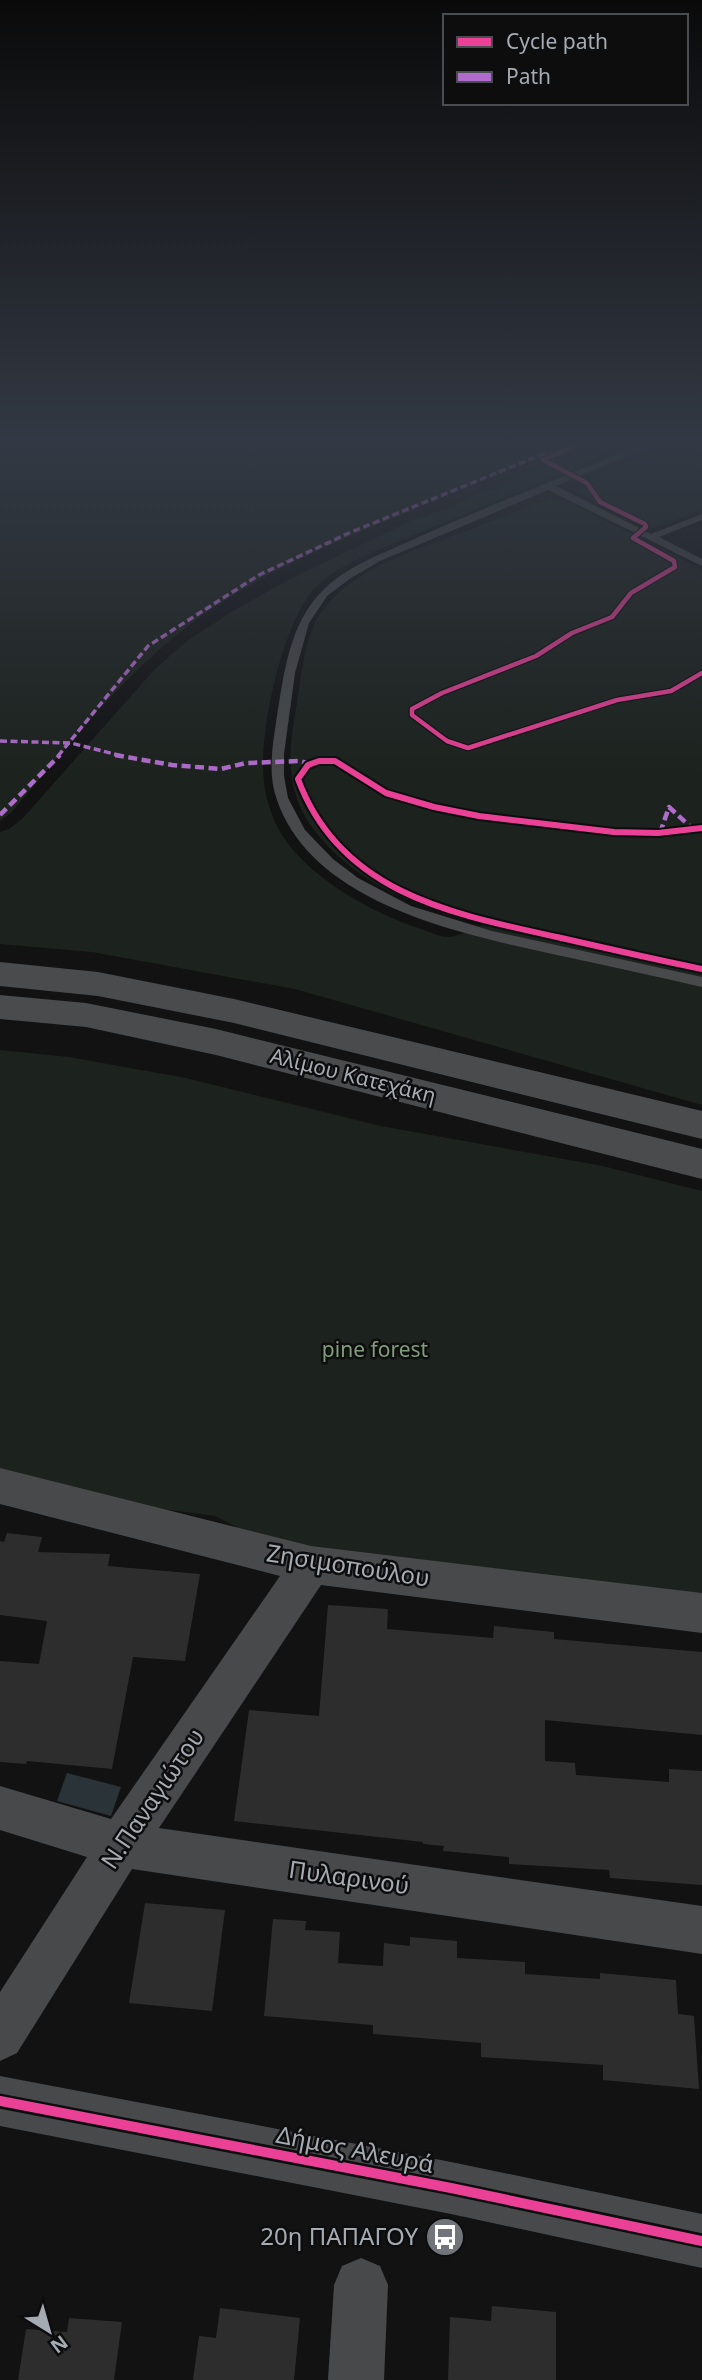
<svg xmlns="http://www.w3.org/2000/svg" width="702" height="2380" viewBox="0 0 702 2380" font-family="'Noto Sans',sans-serif">
<style>
.green{fill:#1c221d}
.water{fill:#2a3337}
.building{fill:#2d2d2e}
.lines{fill:none;stroke-linecap:round;stroke-linejoin:round}
.service{fill:#47494b;fill-rule:evenodd}
.minor{fill:#47494b;fill-rule:evenodd}
.primary{fill:#494b4d;fill-rule:evenodd}
.quiet-far1{stroke:#b06ccc;stroke-width:3.5;stroke-dasharray:7 3.5;stroke-linecap:butt}
.quiet{stroke:#b06ccc;stroke-width:4.5;stroke-dasharray:9 4.5;stroke-linecap:butt}
.cycleway-far2-casing{stroke:#0d0d0e;stroke-width:7}
.cycleway-far1-casing{stroke:#0d0d0e;stroke-width:10}
.cycleway-casing{stroke:#0d0d0e;stroke-width:15}
.cycleway-far2{stroke:#ea4096;stroke-width:4.5}
.cycleway-far1{stroke:#ea4096;stroke-width:6}
.cycleway{stroke:#ea4096;stroke-width:10}
.labels{text-anchor:middle;stroke-width:5;stroke-linejoin:round;paint-order:stroke}
.street-label{font-size:21px;fill:#a4abb3;stroke:#0d0d0e}
.park-label{font-size:21px;fill:#809c7c;stroke:#0d0d0e}
.near-street-label{font-size:24px;fill:#a4abb3;stroke:#0d0d0e}
.near-poi-label{font-size:24px;fill:#a4abb3;stroke:#0d0d0e;text-anchor:end}
</style>
<rect width="100%" height="100%" fill="#121213"/>
<g class="green">
<path d="M 19,445 L 568,445 C 512,468 457,491 401,515 C 321,548 241,582 173,638 C 111,689 62,753 11,813 L 0,821 L 0,455 Z"/>
<path d="M 603,445 L 630,445 L 378,550 C 356,560 332,570 315,588 C 283,623 263,718 263,765 C 263,785 267,804 275,822 C 297,872 372,914 422,929 C 429,932 440,937 448,937 C 458,937 473,928 483,925 C 473,920 459,918 448,915 C 410,902 376,888 345,862 C 297,821 283,784 294,721 C 299,695 303,645 315,623 C 342,570 415,551 466,531 C 494,520 522,508 550,499 L 567,501 L 702,569 L 702,1105 L 295,989 L 92,952 L 0,944 L 0,832 L 9,829 L 23,818 L 155,669 L 187,641 L 233,611 L 290,579 L 415,519 L 447,509 L 477,494 L 497,489 L 519,476 L 545,469 L 579,452 Z"/>
<path d="M 666,445 L 702,445 L 702,510 L 648,530 L 578,493 L 578,489 C 607,473 636,458 666,445 Z"/>
<polygon points="0,1050 69,1057 186,1078 381,1126 603,1166 702,1191 702,1612 308,1564 215,1516 20,1490 0,1482"/>
</g>
<polygon class="water" points="67,1773 121,1787 111,1816 57,1801"/>
<g class="building">
<polygon points="7,1533 42,1537 38,1552 110,1554 108,1566 200,1574 185,1661 133,1657 112,1769 27,1761 26,1764 0,1762 0,1661 39,1664 47,1621 0,1615 0,1541 4,1542"/>
<polygon points="328,1605 388,1609 387,1629 493,1638 494,1626 554,1632 554,1639 702,1652 702,1735 545,1720 545,1761 575,1763 576,1775 669,1782 669,1769 702,1771 702,1885 610,1878 609,1870 509,1864 509,1857 443,1851 444,1846 423,1844 423,1842 234,1821 249,1710 319,1716"/>
<polygon points="145,1903 225,1910 212,2011 129,2003"/>
<polygon points="273,1919 306,1921 305,1930 340,1932 338,1963 383,1966 384,1943 410,1946 410,1937 457,1941 457,1958 525,1962 525,1974 600,1979 600,1973 676,1980 678,2014 694,2016 699,2089 603,2080 603,2065 481,2057 481,2043 373,2034 373,2025 264,2016"/>
<polygon points="492,2306 556,2312 556,2380 448,2380 450,2317 491,2321"/>
<polygon points="220,2308 300,2318 294,2380 193,2380 199,2336 216,2338"/>
<polygon points="69,2318 122,2322 114,2380 18,2380 26,2329 67,2332"/>
</g>
<g class="lines">
<path class="service" d="M 640,445 L 653,445 L 556,486 L 651,534 L 702,514 L 702,520 L 659,537 L 702,559 L 702,566 L 548,490 L 380,561 L 351,578 L 327,596 L 309,623 L 295,673 L 284,754 L 284,776 L 288,798 L 305,830 L 333,859 L 358,878 L 411,906 L 492,931 L 702,977 L 702,987 C 654,976 605,965 557,955 C 463,934 313,905 277,800 C 267,773 273,743 277,716 C 285,666 291,615 332,582 C 358,561 391,550 421,536 C 495,503 566,476 640,445 Z"/>
<g class="minor">
<polygon points="0,1468 311,1546 702,1593 702,1633 321,1585 159,1828 702,1906 702,1954 132,1869 17,2053 0,2061 0,1992 87,1857 0,1830 0,1786 111,1819 280,1576 0,1504"/>
<polygon points="0,2076 451,2162 702,2214 702,2268 451,2214 0,2126"/>
<polygon points="361,2258 380,2266 388,2285 384,2380 328,2380 334,2285 342,2266"/>
</g>
<g class="primary">
<polygon points="0,962 98,972 234,999 702,1111 702,1139 234,1023 98,996 0,986"/>
<polygon points="0,995 86,1003 216,1029 702,1149 702,1179 216,1055 86,1027 0,1019"/>
</g>
<g class="quiet-far1">
<polyline points="0,741 71,743 122,756"/>
<polyline points="58,756 148,646 259,575 349,533 548,452"/>
</g>
<g class="quiet">
<polyline points="115,755 172,765 221,769 246,763 300,761 311,764"/>
<polyline points="0,815 60,755"/>
<polyline points="660,833 669,807 694,830"/>
</g>
<defs>
<polyline id="cycleway-far2" points="577,445 543,460 587,483 600,502 645,524 646,527 633,538 674,561 675,567 631,593 612,617 572,633 536,656 442,693 412,709 412,715 447,741 468,748 617,700 671,691 702,673"/>
<path id="cycleway-far1" d="M 702,828 L 658,833 L 614,832 L 479,816 L 434,807 L 386,793 L 335,761 L 319,761 L 308,765 L 298,779 C 340,893 452,914 557,937 C 605,948 653,959 702,969"/>
<polyline id="cycleway" points="0,2101 451,2188 702,2241"/>
</defs>
<use href="#cycleway-far2" class="cycleway-far2-casing"/>
<use href="#cycleway-far1" class="cycleway-far1-casing"/>
<use href="#cycleway" class="cycleway-casing"/>
<use href="#cycleway-far2" class="cycleway-far2"/>
<use href="#cycleway-far1" class="cycleway-far1"/>
<use href="#cycleway" class="cycleway"/>
</g>
<linearGradient id="sky" x2="0" y2="1"><stop stop-color="#0a0a0a"/><stop offset="0.57" stop-color="#333944"/><stop offset="1" stop-color="#333944" stop-opacity="0"/></linearGradient>
<rect width="702" height="778" fill="url(#sky)"/>
<defs>
<symbol id="bus-disc" viewBox="-11 -11 22 22"><circle r="9.5" fill="#71757b" stroke="#0d0d0e"/><path d="M-5-6H5V4H4V6H2V4H-2V6H-4V4H-5ZM-3.5-4V0h7V-4ZM-3.5 1.2v1.5H-2V1.2ZM2 1.2v1.5H3.5V1.2Z" fill="#fff"/></symbol>
</defs>
<g fill-rule="evenodd">
<use href="#bus-disc" x="423" y="2215" width="44" height="44"/>
</g>
<g class="labels">
<g class="street-label">
<text transform="translate(353 1076) rotate(14)" y="7">Αλίμου Κατεχάκη</text>
</g>
<g class="park-label">
<text x="375" y="1357">pine forest</text>
</g>
<g class="near-street-label">
<text transform="translate(348 1566) rotate(9)" y="8">Ζησιμοπούλου</text>
<text transform="translate(153 1799) rotate(-56)" y="8">Ν.Παναγιώτου</text>
<text transform="translate(349 1878) rotate(8)" y="8">Πυλαρινού</text>
<text transform="translate(355 2150) rotate(11)" y="8">Δήμος Αλευρά</text>
</g>
<g class="near-poi-label">
<text x="418" y="2245">20η ΠΑΠΑΓΟΥ</text>
</g>
</g>
<rect x="443" y="14" width="245" height="91" fill="#0d0d0e" stroke="#494c50" stroke-width="2"/>
<rect x="457" y="37" width="35" height="10" fill="#ea4096" stroke="#494c50" stroke-width="2"/>
<text x="506" y="49" font-size="21" fill="#a4abb3">Cycle path</text>
<rect x="457" y="72" width="35" height="10" fill="#b06ccc" stroke="#494c50" stroke-width="2"/>
<text x="506" y="84" font-size="21" fill="#a4abb3">Path</text>
<g transform="translate(49 2331) rotate(143)" stroke="#0d0d0e" stroke-width="5" paint-order="stroke">
<path d="M0-5L12 26L0 18L-12 26Z" fill="#a4abb3"/>
<text y="-10" font-size="19" font-weight="bold" text-anchor="middle" fill="#a4abb3">N</text>
</g>
</svg>
